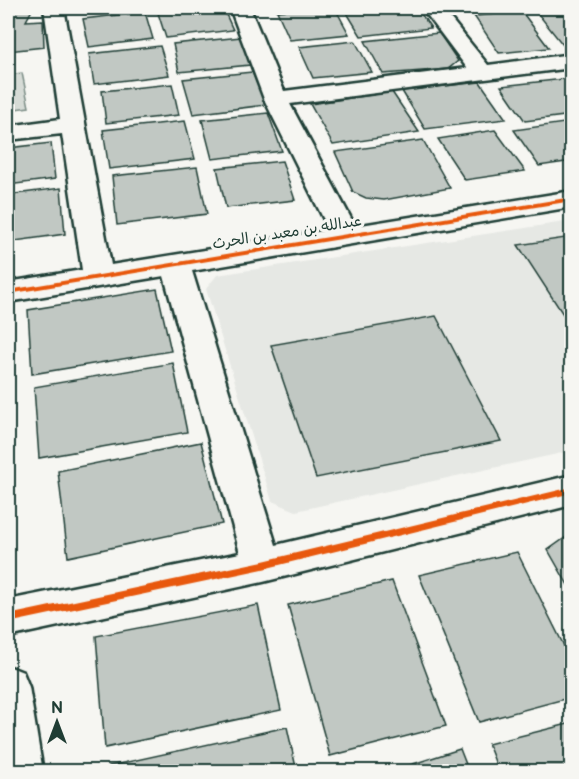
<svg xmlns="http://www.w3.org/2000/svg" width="579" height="779" viewBox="0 0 579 779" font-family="'Balsamiq Sans','Playpen Sans Arabic',sans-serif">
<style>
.built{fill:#e6e8e4}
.green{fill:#d6dbd6;stroke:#7a8c85;stroke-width:1.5}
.building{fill:#c1c8c3;stroke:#1f3d34;stroke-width:1.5}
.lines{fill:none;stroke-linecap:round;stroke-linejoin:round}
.minor-casing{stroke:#1f3d34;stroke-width:5}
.minor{fill:#f6f6f2;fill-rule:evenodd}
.cycleway-casing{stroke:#f6f6f2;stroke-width:3}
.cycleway{fill:#e8590c;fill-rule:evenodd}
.labels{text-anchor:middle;stroke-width:6;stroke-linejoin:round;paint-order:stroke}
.street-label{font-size:15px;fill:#1f3d34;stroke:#f6f6f2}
</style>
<rect width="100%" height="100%" fill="#f6f6f2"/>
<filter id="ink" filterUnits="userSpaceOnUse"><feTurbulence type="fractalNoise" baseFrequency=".0167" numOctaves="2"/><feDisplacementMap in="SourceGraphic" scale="12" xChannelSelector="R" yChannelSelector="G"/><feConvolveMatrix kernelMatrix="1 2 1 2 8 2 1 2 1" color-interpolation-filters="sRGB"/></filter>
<g filter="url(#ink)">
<polygon class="built" points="571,221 571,451 296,511 272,501 206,289 217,275"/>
<polygon class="green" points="22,73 29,107 8,110 8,75"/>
<g class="building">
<polygon points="8,8 33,8 26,21 43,20 44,47 8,51"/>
<polygon points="180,8 223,8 233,30 166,38 157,10"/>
<polygon points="312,8 335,8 349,34 290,40 277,11"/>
<polygon points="344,8 417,8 431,28 361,36"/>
<polygon points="460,8 505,8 463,11"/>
<polygon points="572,8 572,44 563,45 535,10"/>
<polygon points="145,12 153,39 89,47 83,19"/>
<polygon points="522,12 549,48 499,53 474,16"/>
<polygon points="439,33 458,61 448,69 383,74 365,41"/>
<polygon points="241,37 250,65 179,72 173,44"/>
<polygon points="355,41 372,72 313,78 299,47"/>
<polygon points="160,46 169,75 94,84 89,54"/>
<polygon points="252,72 266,105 193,114 183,79"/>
<polygon points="564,79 572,88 572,115 525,121 501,86"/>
<polygon points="480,82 506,119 425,129 402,91"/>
<polygon points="172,84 179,115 106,123 102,91"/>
<polygon points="392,92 419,132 333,145 310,104"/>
<polygon points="268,113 282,151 212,159 202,120"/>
<polygon points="185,121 195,159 109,169 103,130"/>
<polygon points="571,122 572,161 539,166 514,130"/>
<polygon points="495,130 525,171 465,180 438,139"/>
<polygon points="423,140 450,188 384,200 366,198 353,192 335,152"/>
<polygon points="51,143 55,179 8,185 8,148"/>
<polygon points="282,161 295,200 226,208 217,168"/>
<polygon points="197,167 207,214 117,225 112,176"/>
<polygon points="61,188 65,234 8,242 8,195"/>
<polygon points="572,237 572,328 518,245"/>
<polygon points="157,289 171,351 32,374 28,310"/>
<polygon points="436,316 501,441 316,478 271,345"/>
<polygon points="173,363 187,432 39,458 34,387"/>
<polygon points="201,442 222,524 68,557 58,471"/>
<polygon points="572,533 572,592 548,550"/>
<polygon points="517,552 572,662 572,697 479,722 419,575"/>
<polygon points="392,581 446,726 330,756 288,605"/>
<polygon points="258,605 281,710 105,748 96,636"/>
<polygon points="572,723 572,772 499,772 488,744"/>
<polygon points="287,727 297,772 110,772 109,766"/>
<polygon points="460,749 469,772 388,772"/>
</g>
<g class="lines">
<defs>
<g id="minor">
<polygon points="44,8 64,8 111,265 329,230 264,99 230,8 250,8 284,91 467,68 422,8 442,8 488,65 572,54 572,68 290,104 355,226 572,191 572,207 192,271 276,545 572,475 572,505 263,582 8,637 8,600 240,553 164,276 8,302 8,282 82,270 62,134 8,140 8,126 60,119"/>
<polygon points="8,666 23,672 29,687 43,772 8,772"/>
</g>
</defs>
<use href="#minor" class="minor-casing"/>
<use href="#minor" class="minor"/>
<defs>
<g id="cycleway">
<polygon points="572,197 572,201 8,294 8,290"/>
<polygon points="572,487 572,493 263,569 8,623 8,615 263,561"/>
</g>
</defs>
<use href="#cycleway" class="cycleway-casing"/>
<use href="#cycleway" class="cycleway"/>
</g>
</g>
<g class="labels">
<g class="street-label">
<text transform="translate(287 232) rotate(-9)" y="5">عبدالله بن معبد بن الحرث</text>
</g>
</g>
<rect width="579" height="779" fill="none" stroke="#f6f6f2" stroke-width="30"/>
<rect x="15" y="15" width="549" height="749" fill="none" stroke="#1f3d34" stroke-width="2" filter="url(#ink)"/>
<g transform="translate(57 722)" stroke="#f6f6f2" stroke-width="4.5" paint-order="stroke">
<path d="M0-4.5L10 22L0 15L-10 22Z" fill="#1f3d34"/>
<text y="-9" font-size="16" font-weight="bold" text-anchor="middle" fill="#1f3d34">N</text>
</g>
</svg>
